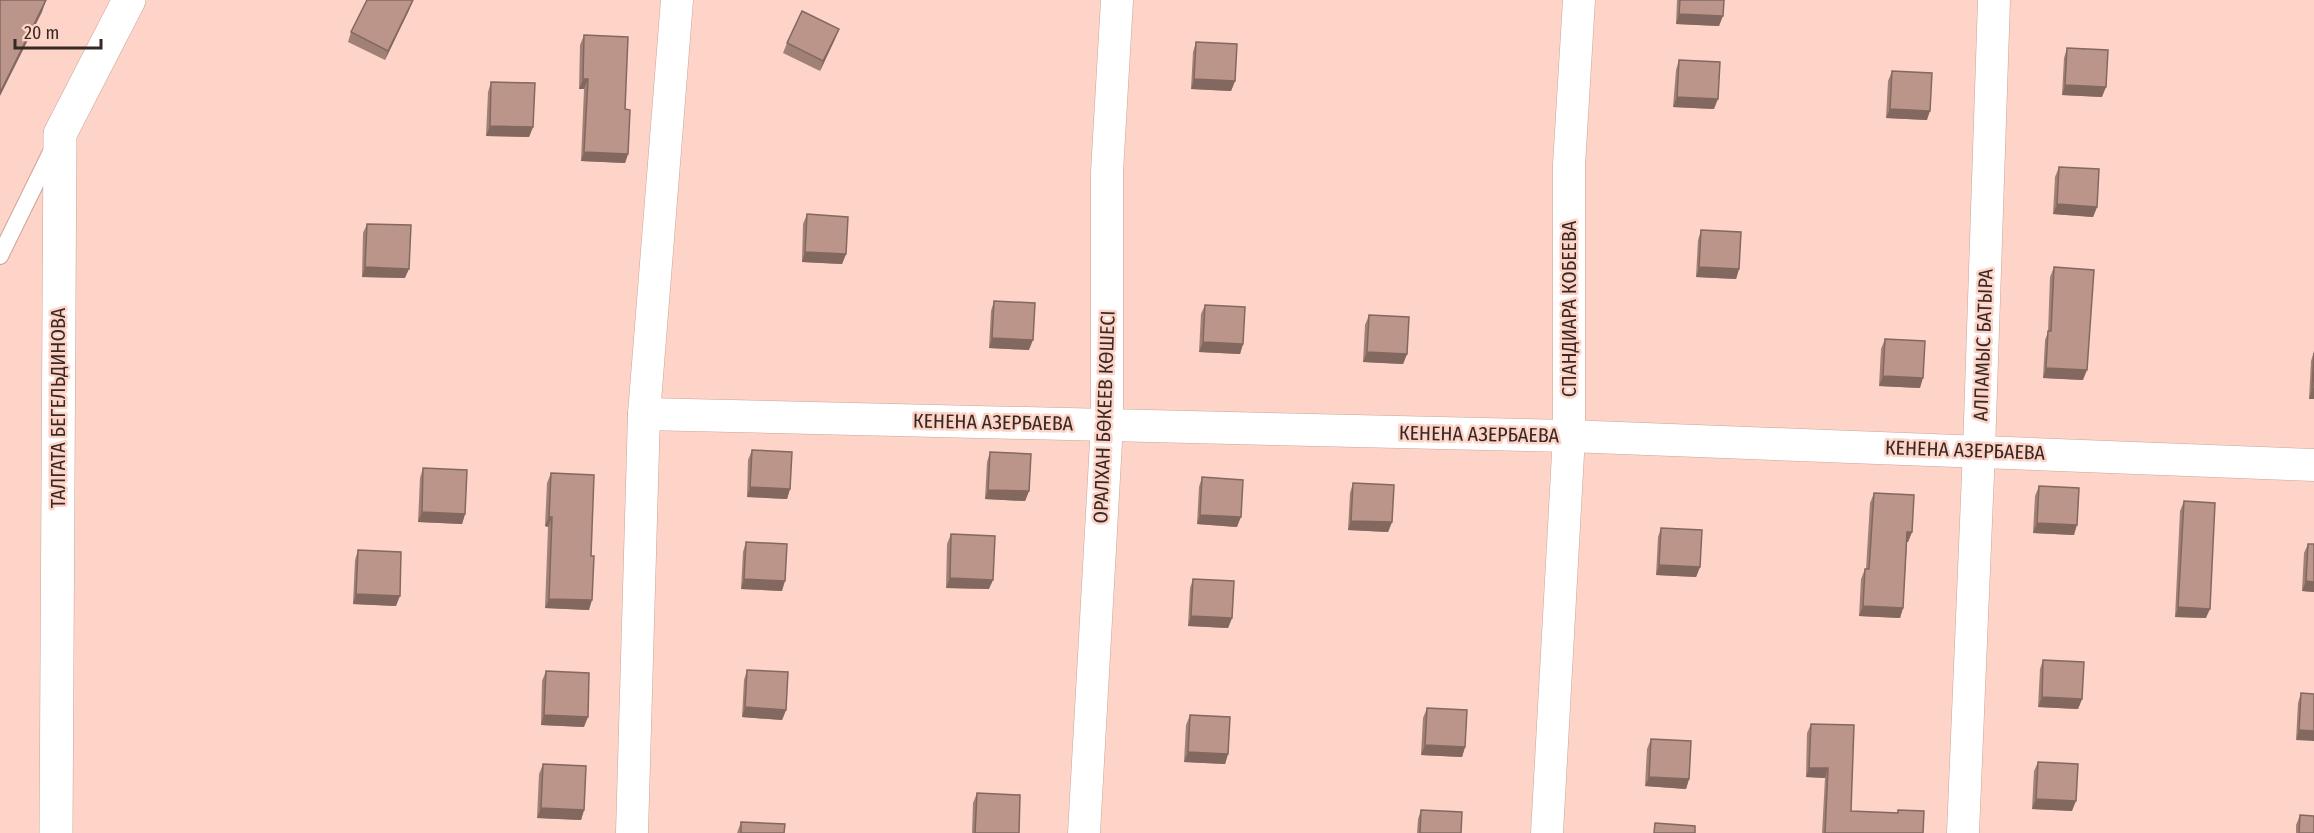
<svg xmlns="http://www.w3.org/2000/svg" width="2314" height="833" viewBox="0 0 2314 833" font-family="'Fira Sans Condensed',sans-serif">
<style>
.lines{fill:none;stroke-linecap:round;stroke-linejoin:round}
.service-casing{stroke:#cba498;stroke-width:18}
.minor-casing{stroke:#cba498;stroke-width:33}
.tertiary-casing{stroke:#cba498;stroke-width:34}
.service{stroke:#fff;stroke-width:16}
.minor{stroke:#fff;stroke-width:32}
.tertiary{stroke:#fff;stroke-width:33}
.wall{fill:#a18076}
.shaded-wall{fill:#836860}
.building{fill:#bb9589;stroke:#836860;stroke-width:1.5}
.labels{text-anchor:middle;stroke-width:5;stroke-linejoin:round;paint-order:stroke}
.street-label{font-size:20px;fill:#372823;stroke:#fdd4c7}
</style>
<rect width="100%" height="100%" fill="#fdd4c7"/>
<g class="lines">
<defs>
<polyline id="service" points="0,256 53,148"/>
<g id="minor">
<polyline points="644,414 1569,436 2314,465"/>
<polyline points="632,833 644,414 677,0"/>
<polyline points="1084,833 1107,424 1107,172 1117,0"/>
<polyline points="1547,833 1569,436 1569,165 1579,0"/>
<polyline points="1963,833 1979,450 1994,0"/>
</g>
<polyline id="tertiary" points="56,833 60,134 129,0"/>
</defs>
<use href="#service" class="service-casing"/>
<use href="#minor" class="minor-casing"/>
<use href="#tertiary" class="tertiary-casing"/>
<use href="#service" class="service"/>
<use href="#minor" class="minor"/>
<use href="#tertiary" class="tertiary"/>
</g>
<g class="wall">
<polygon points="413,0 409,10 385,60 348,42 351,32"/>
<polygon points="1677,0 1724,0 1719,26 1676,24"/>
<polygon points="839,29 835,39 820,71 783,53 787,43"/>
<polygon points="584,35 625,109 628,154 625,163 581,161 584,89 579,89 580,45"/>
<polygon points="1196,42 1235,81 1231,91 1191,89 1193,52"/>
<polygon points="2067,48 2102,97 2062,95 2064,58"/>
<polygon points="1679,60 1714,109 1673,107 1676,70"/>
<polygon points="1892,71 1927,120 1886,118 1888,81"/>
<polygon points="491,82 533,127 529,137 486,136 488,92"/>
<polygon points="2059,167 2097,207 2093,217 2053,214 2055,177"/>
<polygon points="807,214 846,254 842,264 802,262 803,224"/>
<polygon points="367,224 405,278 362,277 363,233"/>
<polygon points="1701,230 1739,269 1736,279 1696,277 1698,240"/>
<polygon points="2054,267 2083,380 2043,378 2045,340 2048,332 2050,277"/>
<polygon points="994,301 1029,350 989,348 991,311"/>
<polygon points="1205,305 1243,344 1240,354 1199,352 1201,314"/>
<polygon points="1369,315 1407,354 1403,364 1363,362 1365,325"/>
<polygon points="1885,339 1920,388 1879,386 1881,349"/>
<polygon points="2314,351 2314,399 2309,399 2311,361"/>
<polygon points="752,450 790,489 787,499 747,497 748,460"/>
<polygon points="990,452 1029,491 1025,501 985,499 987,462"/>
<polygon points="423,468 465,514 462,524 418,522 420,478"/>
<polygon points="551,473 591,556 589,610 545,608 548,527 545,526 547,483"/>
<polygon points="1202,477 1237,527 1197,524 1199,487"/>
<polygon points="1353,483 1392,522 1388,532 1348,530 1350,493"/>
<polygon points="2039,486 2074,535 2033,533 2035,496"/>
<polygon points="1874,493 1912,532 1908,542 1907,542 1903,608 1900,618 1859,616 1861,579 1865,569 1866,569 1870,503"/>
<polygon points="2184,501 2206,618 2175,617 2180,511"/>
<polygon points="1661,528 1700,567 1696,577 1656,575 1658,537"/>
<polygon points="951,534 989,589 946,588 947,544"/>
<polygon points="746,542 782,591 741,589 743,552"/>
<polygon points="2308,544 2314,544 2314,592 2302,591 2304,553"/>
<polygon points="358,550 396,606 353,604 355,560"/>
<polygon points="1193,579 1232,618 1228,628 1188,626 1190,588"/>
<polygon points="2043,660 2082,699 2078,709 2038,707 2040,669"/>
<polygon points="747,670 786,710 782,720 742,717 744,680"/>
<polygon points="546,671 584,727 541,725 542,681"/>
<polygon points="2301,693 2314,694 2296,740 2298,703"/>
<polygon points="1427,708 1465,747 1462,757 1421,755 1423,718"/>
<polygon points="1190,715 1228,754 1225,764 1184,762 1186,725"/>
<polygon points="1811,724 1851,811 1897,813 1898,810 1923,833 1822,833 1825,778 1806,777 1807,733"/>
<polygon points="1651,739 1689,779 1686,789 1645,786 1647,749"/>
<polygon points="2038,762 2072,811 2032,809 2034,771"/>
<polygon points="543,764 584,810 581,820 537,818 539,774"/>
<polygon points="977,793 1019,833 972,833 973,803"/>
<polygon points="1421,810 1461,833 1417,833 1418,819"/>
<polygon points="2300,815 2314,833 2296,833 2296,825"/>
<polygon points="741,822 784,833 737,833"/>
</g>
<g class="shaded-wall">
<polygon points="46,0 42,12 0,96 0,93"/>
<polygon points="413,0 409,10 385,60 388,51"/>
<polygon points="1679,14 1723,16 1719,26 1676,24"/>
<polygon points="839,29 835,39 820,71 823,61"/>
<polygon points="583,79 588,79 584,89 579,89"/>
<polygon points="1194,79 1235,81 1231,91 1191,89"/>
<polygon points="2065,85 2106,87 2102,97 2062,95"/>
<polygon points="1677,97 1718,99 1714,109 1673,107"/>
<polygon points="1890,109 1930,111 1927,120 1886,118"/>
<polygon points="490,126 533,127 529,137 486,136"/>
<polygon points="584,152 628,154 625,163 581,161"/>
<polygon points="2057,204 2097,207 2093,217 2053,214"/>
<polygon points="805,252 846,254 842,264 802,262"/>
<polygon points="365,267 409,269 405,278 362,277"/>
<polygon points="1699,267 1739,269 1736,279 1696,277"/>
<polygon points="992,338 1033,340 1029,350 989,348"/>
<polygon points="1203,342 1243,344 1240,354 1199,352"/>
<polygon points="1367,352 1407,354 1403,364 1363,362"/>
<polygon points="2046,368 2087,370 2083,380 2043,378"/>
<polygon points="1883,376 1923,378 1920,388 1879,386"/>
<polygon points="2312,389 2314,389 2314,399 2309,399"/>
<polygon points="750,487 790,489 787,499 747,497"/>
<polygon points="988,490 1029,491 1025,501 985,499"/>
<polygon points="422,512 465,514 462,524 418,522"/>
<polygon points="1200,515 1241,517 1237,527 1197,524"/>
<polygon points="549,517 552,517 548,527 545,526"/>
<polygon points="1351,521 1392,522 1388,532 1348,530"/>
<polygon points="2037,523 2077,525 2074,535 2033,533"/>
<polygon points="1907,532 1912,532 1908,542 1904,542"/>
<polygon points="1659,565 1700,567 1696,577 1656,575"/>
<polygon points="950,578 993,580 989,589 946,588"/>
<polygon points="744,579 785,581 782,591 741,589"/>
<polygon points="2306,581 2314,582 2314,592 2302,591"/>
<polygon points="356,594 400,596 396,606 353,604"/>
<polygon points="549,599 592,600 589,610 545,608"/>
<polygon points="1863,606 1903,608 1900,618 1859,616"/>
<polygon points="2178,607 2210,609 2206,618 2175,617"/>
<polygon points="1191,616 1232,618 1228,628 1188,626"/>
<polygon points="2042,697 2082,699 2078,709 2038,707"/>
<polygon points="745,707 786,710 782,720 742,717"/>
<polygon points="544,715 588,717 584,727 541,725"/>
<polygon points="2299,730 2314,731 2314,741 2296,740"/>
<polygon points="1425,745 1465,747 1462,757 1421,755"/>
<polygon points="1188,752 1228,754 1225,764 1184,762"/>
<polygon points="1809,768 1828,768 1825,778 1806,777"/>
<polygon points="1649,777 1689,779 1686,789 1645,786"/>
<polygon points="2036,799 2076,801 2072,811 2032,809"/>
<polygon points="541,808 584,810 581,820 537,818"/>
</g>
<g class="building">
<polygon points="0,0 46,0 0,93"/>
<polygon points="367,0 413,0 388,51 351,32"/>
<polygon points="1680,0 1724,0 1723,16 1679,14"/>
<polygon points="802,11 839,29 823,61 787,43"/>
<polygon points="584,35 628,37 625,109 630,110 628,154 584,152 588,79 583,79"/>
<polygon points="1196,42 1237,44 1235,81 1194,79"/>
<polygon points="2067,48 2108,50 2106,87 2065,85"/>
<polygon points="1679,60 1720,62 1718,99 1677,97"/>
<polygon points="1892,71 1932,73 1930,111 1890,109"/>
<polygon points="491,82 535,83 533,127 490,126"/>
<polygon points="2059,167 2099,169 2097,207 2057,204"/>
<polygon points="807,214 848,217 846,254 805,252"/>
<polygon points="367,224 411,225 409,269 365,267"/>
<polygon points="1701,230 1741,232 1739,269 1699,267"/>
<polygon points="2054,267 2094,270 2087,370 2046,368 2048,331 2051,331"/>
<polygon points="994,301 1035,303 1033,340 992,338"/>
<polygon points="1205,305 1245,307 1243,344 1203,342"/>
<polygon points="1369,315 1409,317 1407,354 1367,352"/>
<polygon points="1885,339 1925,341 1923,378 1883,376"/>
<polygon points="2314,353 2314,389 2312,389"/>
<polygon points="752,450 792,452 790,489 750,487"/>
<polygon points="990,452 1031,454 1029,491 988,490"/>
<polygon points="423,468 467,470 465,514 422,512"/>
<polygon points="551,473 594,475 591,556 594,556 592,600 549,599 552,517 549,517"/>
<polygon points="1202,477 1243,480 1241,517 1200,515"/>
<polygon points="1353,483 1394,485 1392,522 1351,521"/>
<polygon points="2039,486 2079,488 2077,525 2037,523"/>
<polygon points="1874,493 1914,495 1912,532 1907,532 1903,608 1863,606 1865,569 1869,569"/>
<polygon points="2184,501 2215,503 2210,609 2178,607"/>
<polygon points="1661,528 1702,530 1700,567 1659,565"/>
<polygon points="951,534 995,536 993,580 950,578"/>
<polygon points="746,542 787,544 785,581 744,579"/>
<polygon points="2308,544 2314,544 2314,582 2306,581"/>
<polygon points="358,550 401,552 400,596 356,594"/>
<polygon points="1193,579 1234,581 1232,618 1191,616"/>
<polygon points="2043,660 2084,662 2082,699 2042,697"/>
<polygon points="747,670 788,672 786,710 745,707"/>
<polygon points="546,671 589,673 588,717 544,715"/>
<polygon points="2301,693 2314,694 2314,731 2299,730"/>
<polygon points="1427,708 1467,710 1465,747 1425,745"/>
<polygon points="1190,715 1230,717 1228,754 1188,752"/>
<polygon points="1811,724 1854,725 1851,811 1898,813 1898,810 1924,811 1923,833 1825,833 1828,768 1809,768"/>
<polygon points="1651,739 1691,741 1689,779 1649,777"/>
<polygon points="2038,762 2078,764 2076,801 2036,799"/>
<polygon points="543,764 586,766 584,810 541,808"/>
<polygon points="977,793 1020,795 1019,833 975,833"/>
<polygon points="1421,810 1462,812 1461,833 1420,833"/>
<polygon points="2300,815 2314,816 2314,833 2299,833"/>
<polygon points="741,822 785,824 784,833 741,833"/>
<polygon points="1655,823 1695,826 1695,833 1654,833"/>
</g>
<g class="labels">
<g class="street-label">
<text transform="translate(1569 309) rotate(-90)" y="7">СПАНДИАРА КОБЕЕВА</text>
<text transform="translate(1983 345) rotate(-88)" y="7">АЛПАМЫС БАТЫРА</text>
<text transform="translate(58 408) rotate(-90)" y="7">ТАЛГАТА БЕГЕЛЬДИНОВА</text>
<text transform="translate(1104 417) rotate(-88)" y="7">ОРАЛХАН БӨКЕЕВ КӨШЕСІ</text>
<text transform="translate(993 422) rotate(1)" y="7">КЕНЕНА АЗЕРБАЕВА</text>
<text transform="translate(1479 434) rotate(1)" y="7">КЕНЕНА АЗЕРБАЕВА</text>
<text transform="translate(1965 450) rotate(2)" y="7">КЕНЕНА АЗЕРБАЕВА</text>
</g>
</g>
<path d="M15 39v9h86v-9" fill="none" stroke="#372823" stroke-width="3"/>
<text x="24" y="39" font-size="18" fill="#372823" stroke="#fdd4c7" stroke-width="4.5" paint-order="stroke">20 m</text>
</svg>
